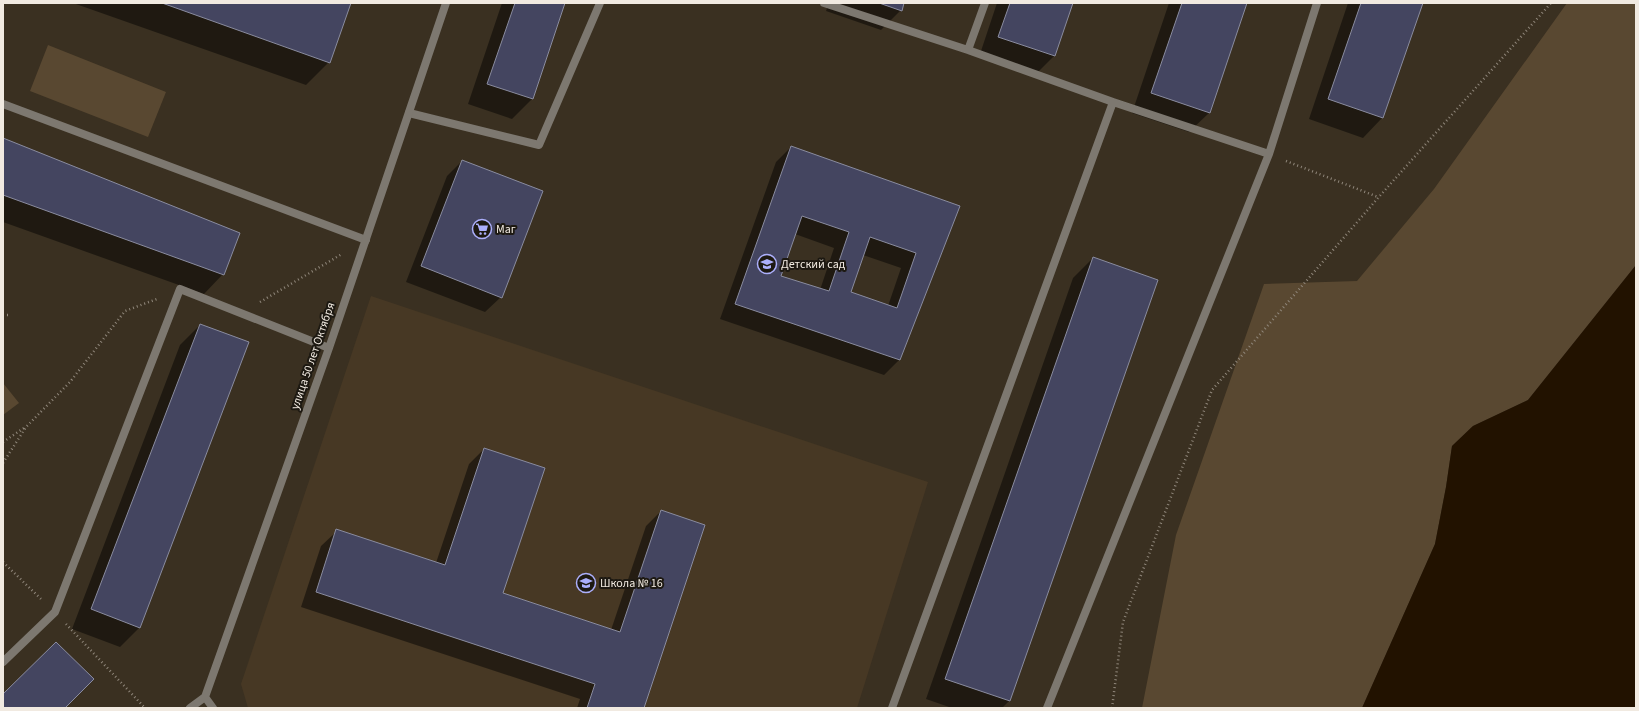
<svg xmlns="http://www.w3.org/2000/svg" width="1639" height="711" font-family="'Source Sans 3',sans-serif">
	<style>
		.built { fill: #473824 }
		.green { fill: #594831 }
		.water { fill: #221200 }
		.shadow { fill: #0007; fill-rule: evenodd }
		.building { fill: #444560; stroke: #8a8c9f; fill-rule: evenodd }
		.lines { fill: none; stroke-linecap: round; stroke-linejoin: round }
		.path { stroke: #91887c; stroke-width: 2.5; stroke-dasharray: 1 3; stroke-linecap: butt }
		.lane { stroke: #7d7870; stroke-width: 8 }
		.street { stroke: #7d7870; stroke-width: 8 }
		.labels { text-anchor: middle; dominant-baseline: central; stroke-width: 4; stroke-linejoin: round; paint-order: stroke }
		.poi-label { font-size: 12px; fill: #f1eae1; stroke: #1d1912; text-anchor: start }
		.street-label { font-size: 12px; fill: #f1eae1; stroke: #1d1912 }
	</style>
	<rect width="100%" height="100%" fill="#3a3021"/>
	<path class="built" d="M371,296l557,186 -71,226h-609l-7,-24z"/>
	<path class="green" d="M1567,3h69v262l-108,135 -55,26 -21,20 -6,41 -11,57 -73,164h-220l34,-173 88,-251 93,-3 77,-92z
		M48,45l118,47 -18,45 -118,-46z
		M3,383l16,20 -16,12z"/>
	<path class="water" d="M1636,265v443h-274l73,-164 11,-57 6,-41 21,-20 55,-26z"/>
	<path class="shadow" d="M73,3h277l-21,59 -23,23z
		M502,3h62l-32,96 -20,20 -44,-15z
		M829,3h74l-2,7 -20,20 -55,-19z
		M997,3h75l-18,53 -20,20 -55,-19z
		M1169,3h77l-37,110 -20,19 -57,-19z
		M1348,3h73l-39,115 -19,20 -54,-19z
		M3,140l220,134 -19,20 -201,-72z
		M791,147l168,60 -60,153 -15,15 -164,-56 56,-157zM795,234l39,14 -14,42 -40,-14zM863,255l38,13 -13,38 -38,-13z
		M462,161l39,136 -16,15 -79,-30 41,-106z
		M1093,258l63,22 -147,421 -7,7h-50l-26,-9 147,-421z
		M200,325l-60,302 -20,20 -48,-18 108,-284z
		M484,449l18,145 109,36 35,-104 15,-15 -18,197h-66l3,-9 -279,-92 20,-61 16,-15 99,32 33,-99z"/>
	<path class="building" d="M162,3h189l-21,60z
		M515,3h50l-32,96 -46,-15z
		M879,3h25l-2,8z
		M1010,3h63l-18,53 -57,-19z
		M1182,3h65l-37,110 -59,-20z
		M1361,3h62l-40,115 -55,-19z
		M3,138l237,95 -16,42 -221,-80z
		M791,146l169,60 -60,154 -165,-56zM802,216l47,16 -20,59 -48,-15zM870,237l46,16 -19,55 -46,-16z
		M462,160l81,31 -41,107 -81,-32z
		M1093,257l65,23 -148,421 -65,-22z
		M200,324l49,18 -109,286 -49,-19z
		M484,448l61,20 -42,125 117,39 41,-122 44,15 -61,183h-57l8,-24 -279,-92 20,-63 109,36z
		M56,642l38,37 -29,29h-62v-14z"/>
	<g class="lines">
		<path class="path" d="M1286,161l92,36
			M260,302l82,-48
			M3,315h5
			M3,442l21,-14
			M3,463l23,-36 44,-45 55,-71 32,-12
			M3,562l38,37
			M66,624l79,84
			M1112,708l11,-86 89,-232 166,-192 173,-195"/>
		<path class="lane" d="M824,3l144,47 145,52 -221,606
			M968,50l17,-47
			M1113,102l156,52
			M3,104l363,136
			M409,113l130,32 61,-142
			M1047,708l222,-554 48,-151"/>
		<path class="street" d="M3,662l52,-50 125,-323 149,59
			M205,697l8,11
			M190,708l15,-11 124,-349 117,-345"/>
	</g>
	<defs>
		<g id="supermarket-ring" transform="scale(1)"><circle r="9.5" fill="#1d1912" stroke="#acaffb" stroke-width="1.5"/><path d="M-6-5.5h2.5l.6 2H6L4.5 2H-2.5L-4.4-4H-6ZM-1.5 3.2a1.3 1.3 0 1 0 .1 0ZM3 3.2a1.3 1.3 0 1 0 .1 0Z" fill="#acaffb"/></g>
		<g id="school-ring" transform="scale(1)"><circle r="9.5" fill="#1d1912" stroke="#acaffb" stroke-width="1.5"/><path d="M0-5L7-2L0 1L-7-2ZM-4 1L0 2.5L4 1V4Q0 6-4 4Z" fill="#acaffb"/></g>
	</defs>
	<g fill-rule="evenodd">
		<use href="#supermarket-ring" x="482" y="229"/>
		<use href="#school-ring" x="767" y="264"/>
		<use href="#school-ring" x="586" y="583"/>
	</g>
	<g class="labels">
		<g class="poi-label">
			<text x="496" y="229">Маг</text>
			<text x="781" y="264">Детский сад</text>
			<text x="600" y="583">Школа № 16</text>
		</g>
		<g class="street-label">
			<text transform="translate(313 356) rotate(-71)">улица 50 лет Октября</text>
		</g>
	</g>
	<rect width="1639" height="711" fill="none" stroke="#f1eae1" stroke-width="8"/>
</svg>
